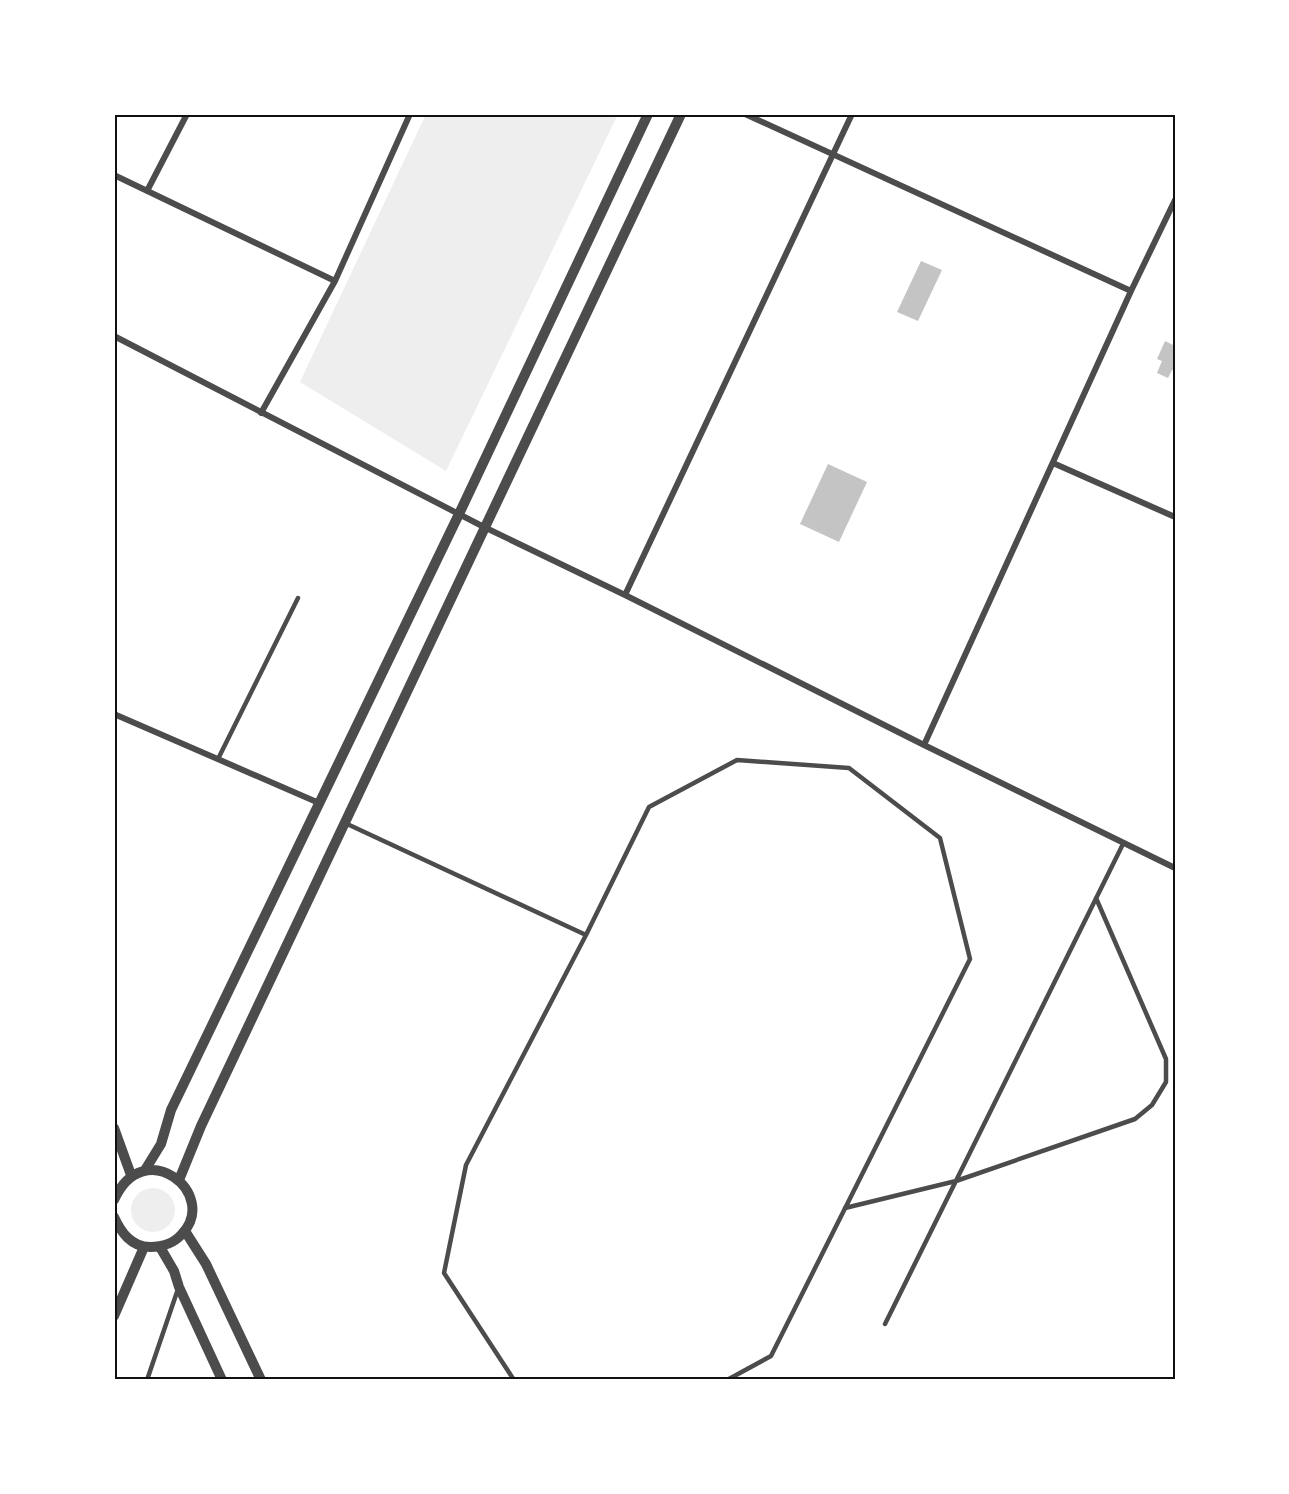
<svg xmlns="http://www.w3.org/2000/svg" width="1289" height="1494" font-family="'Fira Sans',sans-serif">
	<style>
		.green { fill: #eee }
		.building { fill: #c4c4c4 }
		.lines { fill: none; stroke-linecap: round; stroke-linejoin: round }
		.service { stroke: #4c4c4c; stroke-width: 4.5 }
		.minor { stroke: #4c4c4c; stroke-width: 6 }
		.tertiary { stroke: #4c4c4c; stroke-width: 10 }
		.neatline { fill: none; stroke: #111; stroke-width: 2 }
	</style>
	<rect width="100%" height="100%" fill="#fff"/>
	<path class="green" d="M426,114h192l-172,357 -146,-89z
		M131 1210a22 22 0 1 1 44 0a22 22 0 1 1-44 0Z"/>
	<path class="building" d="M921,261l21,9 -24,51 -21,-9z
		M1165,341l10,5v25l-3,-1 -4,8 -11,-5 5,-12 -5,-2z
		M828,464l39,18 -28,60 -39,-18z"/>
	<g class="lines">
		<path class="service" d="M218,759l80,-161
			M345,823l241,112
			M845,1208l111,-27 179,-62 17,-14 14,-23v-23l-70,-161
			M885,1324l238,-480
			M147,1380l31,-91
			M514,1380l-70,-107 22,-108 120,-230 63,-128 88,-47 112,8 91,70 30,121 -199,397 -44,24"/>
		<path class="minor" d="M745,114l386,177
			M114,175l221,106
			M147,191l40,-77
			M114,336l370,191 141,68 299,150 251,123
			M261,413l74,-132 75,-167
			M1053,463l122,54
			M625,595l227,-481
			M114,714l205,89
			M924,745l207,-454 44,-91"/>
		<path class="tertiary" d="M114,1128l17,47
			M145,1170l16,-26 10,-34 288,-596 189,-400
			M179,1180l22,-54 480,-1012
			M114,1200c30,-67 106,-6 68,34 -9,10 -19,13 -32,13 -19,0 -29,-15 -36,-30
			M185,1231l21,33 55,116
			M160,1247l14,24 5,16 43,93
			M114,1316l30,-69"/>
	</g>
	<rect width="1289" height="1494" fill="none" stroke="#ffffff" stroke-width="231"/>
	<rect x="116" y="116" width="1058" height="1262" class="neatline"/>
</svg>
